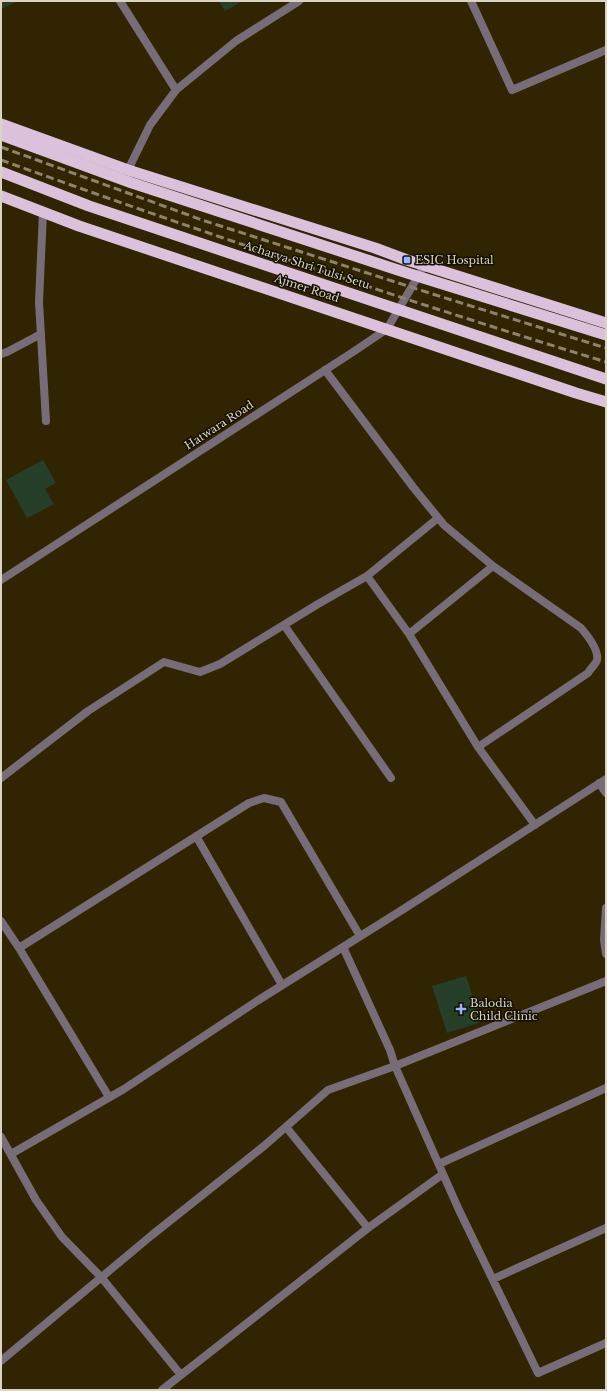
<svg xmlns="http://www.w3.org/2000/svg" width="607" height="1391" font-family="'Libre Baskerville',serif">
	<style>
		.building { fill: #253f28 }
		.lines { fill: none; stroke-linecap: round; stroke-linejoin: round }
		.service { stroke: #786c78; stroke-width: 8 }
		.minor { stroke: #786c78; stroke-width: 8 }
		.tertiary { stroke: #786c78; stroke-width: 8 }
		.trunk { stroke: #dcc1dc; stroke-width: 11 }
		.rail { stroke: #8d836a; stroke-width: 3; stroke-dasharray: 8 4; stroke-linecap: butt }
		.trunk-bridge { stroke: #dcc1dc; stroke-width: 11 }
		.poi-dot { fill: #97b6fd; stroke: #140f03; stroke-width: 1.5 }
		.labels { text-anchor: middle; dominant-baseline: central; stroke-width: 3; stroke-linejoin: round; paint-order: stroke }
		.poi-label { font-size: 11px; fill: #dcd4c2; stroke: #140f03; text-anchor: start }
		.street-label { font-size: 11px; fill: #dcd4c2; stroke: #140f03 }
	</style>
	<rect width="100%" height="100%" fill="#312403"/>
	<path class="building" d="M1,1h15v1l-15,7z
		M219,1h24l-18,10z
		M43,460l13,23 -11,6 9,15 -27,14 -21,-38z
		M466,976l15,46 -34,11 -15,-47z"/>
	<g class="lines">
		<path class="service" d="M43,212l-4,90 7,119
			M1,354l6,-2 34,-18"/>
		<path class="minor" d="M120,1l56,89
			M471,1l41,89 94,-40
			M128,170l22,-45 26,-35 60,-49 63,-40
			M325,370l88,117 31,38 49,41 88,62c6,7 18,22 16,32 -1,4 -7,9 -9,13l-110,74
			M438,518l-71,58 42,58 69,113 57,78
			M284,625l107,153
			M409,634l84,-68
			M1,778l87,-67 76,-49 36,10 20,-8 98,-60 49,-28
			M599,783l7,10
			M196,836l86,149
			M606,908l-2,32 2,14
			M1,921l18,27
			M343,947l47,103 5,16 64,144 79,163 68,-30
			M109,1097l-90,-149 230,-145 15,-5 17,4 79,134
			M1,1137l35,63 26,37 39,40 80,98
			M11,1154l113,-65 133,-88 145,-91 204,-131
			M439,1164l167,-76
			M368,1228l75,-54
			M493,1279l113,-51
			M1,1361l151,-126 112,-89 64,-56 67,-24 211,-85
			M162,1390l206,-162 -82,-101"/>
		<path class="tertiary" d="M1,580l352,-228 34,-23 37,-63"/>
		<path class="trunk" d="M1,124l127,46 247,78 32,12 199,63
			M1,196l78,30 497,167 30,9"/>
		<path class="rail" d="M1,147l204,74 237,76 164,51
			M1,160c200,72 402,140 605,202"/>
		<path class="trunk-bridge" d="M1,135l131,48 272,89 202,63
			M1,172l88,34 517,173"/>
	</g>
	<g class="poi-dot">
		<rect x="403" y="256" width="8" height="8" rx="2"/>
		<path d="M459 1003h4v4h4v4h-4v4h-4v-4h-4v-4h4z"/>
	</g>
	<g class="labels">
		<g class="poi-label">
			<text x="415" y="260">ESIC Hospital</text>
			<text x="470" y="1003">Balodia<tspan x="470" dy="13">Child Clinic</tspan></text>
		</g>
		<g class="street-label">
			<text transform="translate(307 265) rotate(18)">Acharya Shri Tulsi Setu</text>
			<text transform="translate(307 288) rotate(18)">Ajmer Road</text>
			<text transform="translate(219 425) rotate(-33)">Hatwara Road</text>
		</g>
	</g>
	<rect width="607" height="1391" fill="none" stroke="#dcd4c2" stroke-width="4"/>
</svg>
